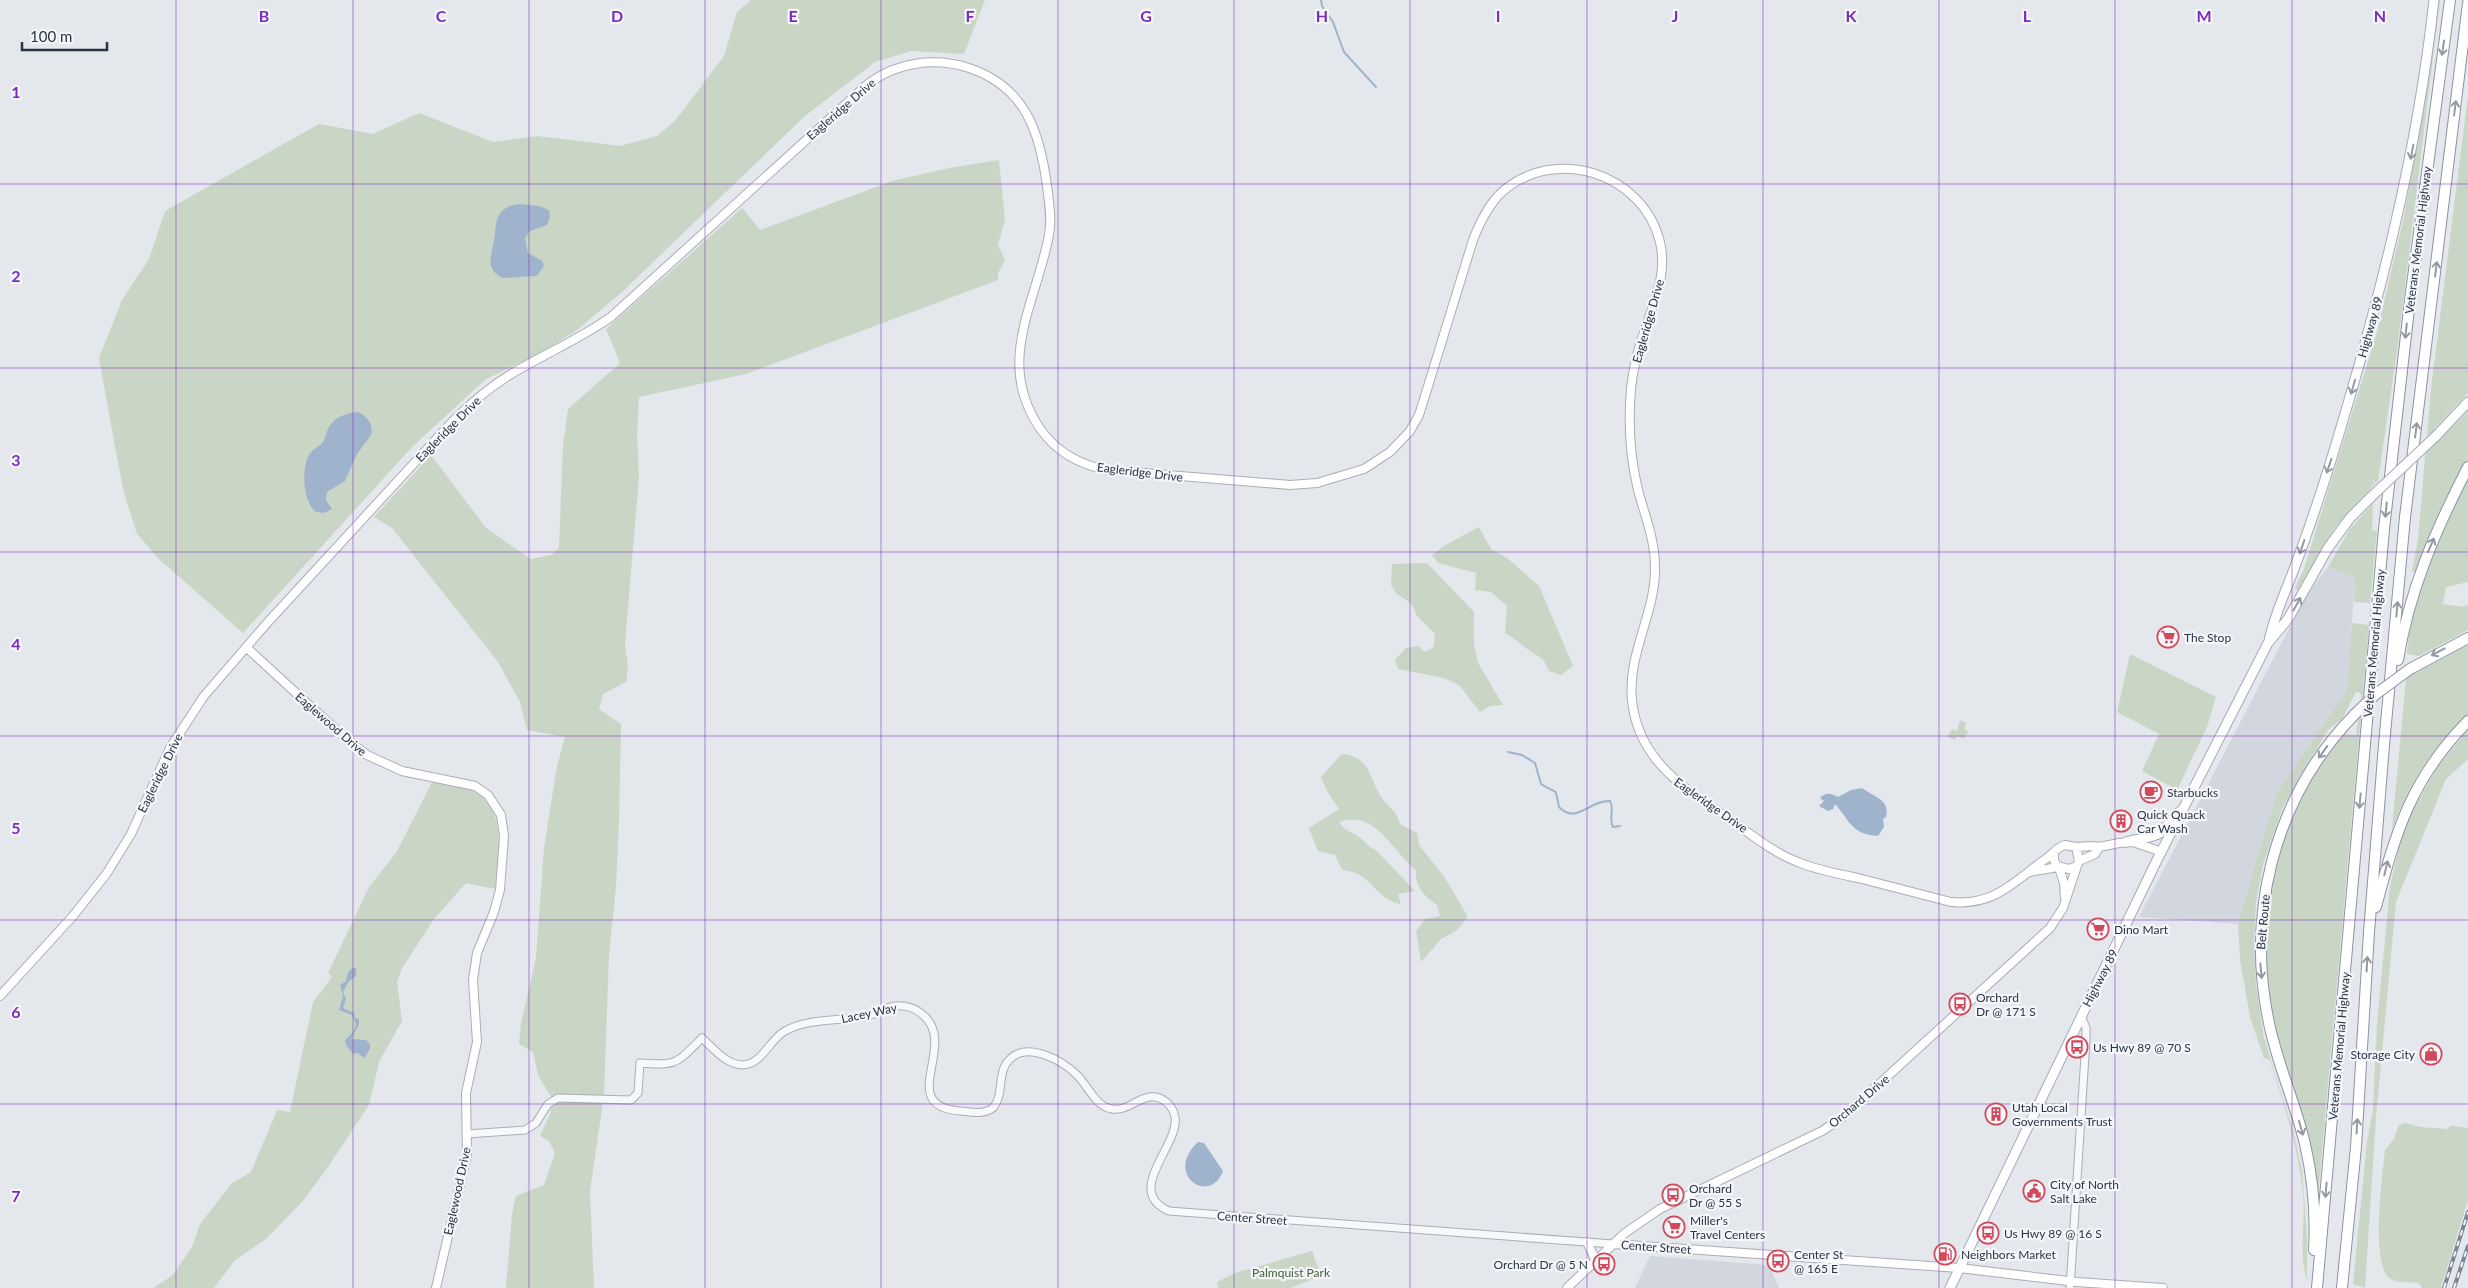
<svg xmlns="http://www.w3.org/2000/svg" width="2468" height="1288" font-family="Lato,sans-serif">
	<style>
		.built { fill: #d2d6de }
		.green { fill: #c9d6c5 }
		.water { fill: #9fb4cc }
		.lines { fill: none; stroke-linecap: round; stroke-linejoin: round }
		.stream { stroke: #9fb4cc; stroke-width: 2 }
		.tertiary-casing { stroke: #a9aeb7; stroke-width: 9 }
		.secondary-casing { stroke: #a9aeb7; stroke-width: 10 }
		.primary-casing { stroke: #a3abb8; stroke-width: 11 }
		.motorway-casing { stroke: #8b94a3; stroke-width: 12 }
		.tertiary { stroke: #f7f8fa; stroke-width: 7 }
		.secondary { stroke: #fff; stroke-width: 8 }
		.primary { stroke: #fff; stroke-width: 9 }
		.motorway { stroke: #fff; stroke-width: 10 }
		.rail-casing { stroke: #7d8696; stroke-width: 4 }
		.rail { stroke: #f4f6f9; stroke-width: 2; stroke-dasharray: 5.5; stroke-linecap: butt }
		.primary-bridge-casing { stroke: #a3abb8; stroke-width: 11; stroke-linecap: butt }
		.motorway-bridge-casing { stroke: #8b94a3; stroke-width: 12; stroke-linecap: butt }
		.primary-bridge { stroke: #fff; stroke-width: 9 }
		.motorway-bridge { stroke: #fff; stroke-width: 10 }
		.oneway { stroke: #959aa2 }
		.grid { fill: none; stroke: #7b2cbf; stroke-width: 1; stroke-opacity: 0.55 }
		.labels { text-anchor: middle; dominant-baseline: central; stroke-width: 4.5; stroke-linejoin: round; paint-order: stroke }
		.street-label { font-size: 12px; fill: #2b3445; stroke: #f4f6f9 }
		.poi-label { font-size: 12px; fill: #2b3445; stroke: #f4f6f9; text-anchor: start }
		.park-label { font-size: 12px; fill: #3f6138; stroke: #f4f6f9 }
		.grid-label { font-size: 16px; text-anchor: middle; font-weight: bold; fill: #7b2cbf; stroke: #f4f6f9; stroke-width: 4.5; stroke-linejoin: round; paint-order: stroke }
	</style>
	<rect width="100%" height="100%" fill="#e4e7ec"/>
	<path class="built" d="M2328,567l27,11 -8,112 -70,102 -38,132 -100,-7 168,-323z
		M1650,1256l119,9 10,23h-144z"/>
	<path class="green" d="M751,0h234l-21,54 -53,-3 -36,11 -70,54 -184,177 -44,37 -38,24 -53,25 -73,67 -170,187 -83,-73 -23,-26 -13,-41 -9,-46 -16,-89 23,-58 27,-41 16,-48 154,-87 54,10 46,-21 74,29 44,-6 83,10 37,-10 18,-15 49,-65 13,-44z
		M2437,0h3l-43,351 -19,130 -2,2 -7,-7 6,8 -41,45 -36,61 -3,-2 9,-19 73,-237 26,-111 25,-136z
		M2468,95v298l-34,36 2,14 32,-32v48l-53,113 -3,-1 6,-32 13,-150z
		M999,160l6,60 -7,25 7,15 -7,13v7l-252,94 -107,23 -2,38 2,42 -14,166 3,24 -2,15 -23,12 -4,15 22,15 -2,97 -3,66 -7,67 -5,141 -14,96 4,97h-88l6,-74 4,-18 28,-11 11,-32 -6,-12 -9,-5 11,-24v-15l-13,-22 -5,-23 -14,-8 2,-21 15,-65 8,-110 13,-82 8,-29 -38,-7 -7,-28 -22,-40 -106,-134 -18,-11 57,-62 55,73 45,31 20,-4 8,-7 4,-103 5,-36 52,-46 -14,-34 136,-121 18,22 132,-49 57,-13z
		M2468,477v105l-22,5 -3,17 20,3 5,-2v25l-49,26 -12,-2 4,-41 32,-85z
		M2373,503l-1,27 5,1 -7,72 -16,-1 1,-24 -27,-11 22,-38z
		M1479,527l12,22 15,8 33,29 34,80 -12,9 -12,-4 -6,-12c-14,-7 -24,-18 -38,-26l2,-27 -16,-14 -16,-2 1,-17 -38,-10 -6,-8 12,-9z
		M1427,563l47,49v32l4,19 25,42 -13,1 -10,6 -21,-27 -15,-7 -46,-9 -3,-9 11,-12 12,-2 7,6 9,-5 1,-13 -18,-18 -5,-12 -15,-10 -6,-9 1,-21z
		M2352,623l17,2 -51,571c-3,-25 -7,-50 -14,-74 -9,-33 -22,-65 -30,-98 -23,-100 2,-211 68,-290l14,1 5,-36v-5l-3,-2h-2l-14,27 -14,11 -20,33 -26,46 -19,56 -7,38 -2,37 2,45 8,53 30,96 8,36 5,66v44c-9,-27 -1,-59 -4,-87 -5,-46 -19,-89 -33,-133l-6,-2 -14,-41 -10,-58 -2,-35 39,-132 70,-102z
		M2468,645v69c-37,35 -57,67 -76,115l14,-151z
		M2130,654l86,43 -9,30 -30,63 -35,-19 17,-37 -42,-22z
		M1960,720l6,3 -2,6 4,2 -4,8 -7,-3 -2,4 -7,-3 4,-8 5,2z
		M2468,730v29l-22,20 -50,123 -20,215 -11,171 -12,-4 14,-142 6,-33 4,-85 13,-138 13,-56 6,-13 29,-51z
		M1342,754c28,3 26,21 38,41 6,11 17,15 20,29l17,9 2,12 26,33 23,39 -12,14 -15,8 -20,23 -5,-31 9,-12 15,-3 -3,-11c-12,-8 -22,-18 -21,-34 -8,-9 -17,-17 -24,-26 -15,-18 -30,-31 -53,-23 6,10 12,9 20,15 7,5 9,10 17,13l39,41 -17,3 3,11c-5,-3 -11,-4 -15,-7 -18,-13 -18,-25 -44,-28l-7,-15 -17,-4 -9,-23 30,-19 -12,-18 -6,-14z
		M432,782c11,2 23,2 34,6 44,15 32,66 29,101l-29,-6 -32,36 -33,51 -4,12 5,39 -23,41 -10,43 -41,62 -26,35 -36,37 -31,21 -21,28h-61l19,-12 20,-29 8,-23 32,-41 19,-11 26,-62 13,2 23,-110 19,-25 -4,-4 41,-86 27,-34z
		M2405,1123l16,4 26,2 4,-3 17,2v72l-27,88h-19l-3,-5c-8,-1 -19,0 -26,-3 -25,-9 -10,-107 -8,-130l9,-11 5,-14z
		M1312,1251l8,22 -3,4 -26,11h-73l-1,-6 18,-9z"/>
	<path class="water" d="M519,204l20,2 10,4 1,7 -3,8 -17,6 -5,7 3,15 14,8 2,5 -7,10 -34,2c-18,-8 -12,-22 -9,-37 3,-20 0,-33 25,-37z
		M358,412c9,4 16,12 13,23l-14,19 -12,27 -18,11 -1,8 6,9 -8,4 -8,-1c-13,-10 -15,-43 -7,-57 3,-6 10,-8 14,-13 2,-3 3,-7 4,-11 5,-13 18,-18 31,-19z
		M1862,788c12,9 28,11 24,29l-3,2 1,8 -6,9c-28,-2 -28,-16 -43,-32l-2,5 -5,2 -9,-5 5,-5 -4,-3c6,-6 11,-5 18,-1l13,-7z
		M356,968v8l-7,5 -6,11 3,7 -3,9 11,5 1,5 4,1v5l-8,15 15,1 4,4v5l-6,9 -6,-5 -5,1 -7,-9 -1,-5 9,-9 2,-7 -4,-9 -13,-5 4,-14 -3,-11 6,-4c2,-6 1,-13 10,-13z
		M1198,1142l6,1 19,28c-13,35 -60,4 -25,-29z"/>
	<g class="lines">
		<path class="stream" d="M1321,0l1,6 11,16 11,30 32,35
			M1508,752l14,3 13,8 6,21c18,12 13,0 18,23 18,18 30,-7 51,-6 5,9 -2,17 3,26l7,-1"/>
		<g class="tertiary-casing">
			<path id="tertiary" d="M467,1134l58,-4 11,-7 12,-19 10,-6 73,2 7,-7 2,-30c37,3 36,1 62,-25 11,10 23,26 40,27 20,0 27,-25 43,-34 25,-14 58,-9 85,-16 9,-2 16,-8 25,-9 10,-1 21,2 28,9 36,30 -28,91 37,96 11,1 23,4 33,-3 12,-14 3,-36 17,-49 18,-18 53,2 67,16 12,12 18,31 35,34 20,3 33,-22 53,-8 5,4 9,10 10,16 5,28 -52,74 -6,94l444,33
				M2070,1288l16,-248v-12l-5,-13"/>
		</g>
		<g class="secondary-casing">
			<path id="secondary" d="M246,647l99,91 22,17 35,16 73,15 13,9 13,20 3,21 -4,54 -6,22 -17,41 -4,27 4,62 -11,51 1,61 -31,134
				M2054,853v7l3,6 12,3 8,-3 2,-5 -3,-14
				M2079,861l16,-7 4,-7
				M2059,868l5,15 1,15
				M2029,872l29,-5
				M0,996l73,-80 34,-43 24,-39 39,-86 34,-52 64,-74 184,-200c20,-20 41,-38 66,-52 31,-18 63,-32 93,-53l258,-234c29,-21 66,-26 100,-15 57,19 71,65 78,118 2,16 5,33 2,49 -13,69 -55,128 -8,195 16,22 40,35 66,40l183,15 27,-2 47,-14 26,-17 20,-21 9,-16 6,-19 48,-156c7,-18 15,-35 29,-48 53,-47 141,-19 158,50 7,30 -4,54 -13,82 -8,21 -14,43 -16,65 -3,34 -1,68 7,101 7,26 17,50 17,77 1,46 -28,87 -23,133 6,63 57,91 104,124 20,14 40,30 62,38 19,8 40,12 60,16 31,8 62,16 93,24 45,4 63,-21 96,-44 6,-4 10,-11 18,-13l11,2 16,-1 7,1 20,-4 14,-1 29,10
				M1587,1242l9,19
				M1613,1244l346,24 118,14 86,6
				M1567,1288l58,-55 35,-24 162,-78 21,-14 207,-189 13,-20 14,-42"/>
		</g>
		<g class="primary-casing">
			<path id="primary" d="M2436,436l32,-34
				M2269,641c5,-25 16,-48 25,-72 14,-37 27,-76 39,-115 45,-149 84,-298 101,-454
				M2126,842c9,-3 27,-4 34,-9 9,-7 10,-15 22,-23
				M1950,1288l207,-428 111,-217 20,-24 40,-71 22,-30 21,-21"/>
		</g>
		<g class="motorway-casing">
			<path id="motorway" d="M2398,660c11,-69 38,-131 70,-193
				M2410,669l58,-31
				M2376,907c20,-76 35,-128 92,-186
				M2314,1250c2,-35 -1,-71 -9,-106 -9,-38 -25,-74 -34,-112 -27,-113 1,-233 84,-318
				M2317,1288l67,-759 26,-229 40,-300
				M2342,1288l14,-141 13,-215 15,-187 21,-228 63,-514"/>
		</g>
		<use href="#tertiary" class="tertiary"/>
		<use href="#secondary" class="secondary"/>
		<use href="#primary" class="primary"/>
		<use href="#motorway" class="motorway"/>
		<g class="rail-casing">
			<path id="rail" d="M2444,1288l24,-76
				M2454,1288l14,-42"/>
		</g>
		<use href="#rail" class="rail"/>
		<g class="primary-bridge-casing">
			<path id="primary-bridge" d="M2371,497l65,-61"/>
		</g>
		<g class="motorway-bridge-casing">
			<path id="motorway-bridge" d="M2355,714l21,-20 34,-25"/>
		</g>
		<use href="#primary-bridge" class="primary-bridge"/>
		<use href="#motorway-bridge" class="motorway-bridge"/>
	</g>
	<defs><path id="oneway-shaft" d="M-6 0H5M1.5-3L5.5 0L1.5 3" fill="none" stroke-width="1.6" stroke-linecap="round" stroke-linejoin="round" transform="scale(1.25)"/></defs>
	<g class="oneway">
		<use href="#oneway-shaft" transform="translate(2443 48) rotate(98)"/>
		<use href="#oneway-shaft" transform="translate(2455 108) rotate(-83)"/>
		<use href="#oneway-shaft" transform="translate(2412 152) rotate(101)"/>
		<use href="#oneway-shaft" transform="translate(2436 269) rotate(-83)"/>
		<use href="#oneway-shaft" transform="translate(2406 331) rotate(96)"/>
		<use href="#oneway-shaft" transform="translate(2353 387) rotate(106)"/>
		<use href="#oneway-shaft" transform="translate(2416 430) rotate(-83)"/>
		<use href="#oneway-shaft" transform="translate(2329 466) rotate(109)"/>
		<use href="#oneway-shaft" transform="translate(2386 510) rotate(96)"/>
		<use href="#oneway-shaft" transform="translate(2431 545) rotate(-66)"/>
		<use href="#oneway-shaft" transform="translate(2302 547) rotate(109)"/>
		<use href="#oneway-shaft" transform="translate(2297 604) rotate(-61)"/>
		<use href="#oneway-shaft" transform="translate(2397 609) rotate(-85)"/>
		<use href="#oneway-shaft" transform="translate(2438 652) rotate(152)"/>
		<use href="#oneway-shaft" transform="translate(2323 752) rotate(126)"/>
		<use href="#oneway-shaft" transform="translate(2360 801) rotate(95)"/>
		<use href="#oneway-shaft" transform="translate(2386 868) rotate(-77)"/>
		<use href="#oneway-shaft" transform="translate(2367 964) rotate(-87)"/>
		<use href="#oneway-shaft" transform="translate(2261 971) rotate(85)"/>
		<use href="#oneway-shaft" transform="translate(2357 1126) rotate(-87)"/>
		<use href="#oneway-shaft" transform="translate(2301 1128) rotate(74)"/>
		<use href="#oneway-shaft" transform="translate(2326 1190) rotate(95)"/>
	</g>
	<path class="grid" d="M176,0v1288M353,0v1288M529,0v1288M705,0v1288M881,0v1288M1058,0v1288M1234,0v1288M1410,0v1288M1587,0v1288M1763,0v1288M1939,0v1288M2115,0v1288M2292,0v1288M0,184h2468M0,368h2468M0,552h2468M0,736h2468M0,920h2468M0,1104h2468"/>
	<defs>
		<g id="supermarket-ring" transform="scale(1.125)"><circle r="9.5" fill="#f4f6f9" stroke="#d1495b" stroke-width="1.5"/><path d="M-6-5.5h2.5l.6 2H6L4.5 2H-2.5L-4.4-4H-6ZM-1.5 3.2a1.3 1.3 0 1 0 .1 0ZM3 3.2a1.3 1.3 0 1 0 .1 0Z" fill="#d1495b"/></g>
		<g id="cafe-ring" transform="scale(1.125)"><circle r="9.5" fill="#f4f6f9" stroke="#d1495b" stroke-width="1.5"/><path d="M-5.5-4.5H6V0H3Q3 3.5 0 3.5H-2.5Q-5.5 3.5-5.5 0ZM3-3.2v2h1.7v-2ZM-6 4.5H4V6H-6Z" fill="#d1495b"/></g>
		<g id="building-ring" transform="scale(1.125)"><circle r="9.5" fill="#f4f6f9" stroke="#d1495b" stroke-width="1.5"/><path d="M-4-6H4V6H1V3H-1V6H-4ZM-2.5-4.3h1.7v1.8h-1.7ZM.8-4.3h1.7v1.8H.8ZM-2.5-1h1.7V.8h-1.7ZM.8-1h1.7V.8H.8Z" fill="#d1495b"/></g>
		<g id="bus-ring" transform="scale(1.125)"><circle r="9.5" fill="#f4f6f9" stroke="#d1495b" stroke-width="1.5"/><path d="M-5-6H5V4H4V6H2V4H-2V6H-4V4H-5ZM-3.5-4V0h7V-4ZM-3.5 1.2v1.5H-2V1.2ZM2 1.2v1.5H3.5V1.2Z" fill="#d1495b"/></g>
		<g id="shop-ring" transform="scale(1.125)"><circle r="9.5" fill="#f4f6f9" stroke="#d1495b" stroke-width="1.5"/><path d="M-5-2.5h2.3a2.7 3.5 0 0 1 5.4 0H5L5.5 6h-11ZM-1.5-2.5h3a1.5 2.3 0 0 0-3 0Z" fill="#d1495b"/></g>
		<g id="civic-ring" transform="scale(1.125)"><circle r="9.5" fill="#f4f6f9" stroke="#d1495b" stroke-width="1.5"/><path d="M-.6-6.5H3V-4.5H.6V-3L4-1V1h2V6H-6V1h2V-1L-.6-3ZM-1.2 2.5V6h2.4V2.5Z" fill="#d1495b"/></g>
		<g id="fuel-ring" transform="scale(1.125)"><circle r="9.5" fill="#f4f6f9" stroke="#d1495b" stroke-width="1.5"/><path d="M-5.5-6h7V0h2V4h1.3V-2.5L3-4.5l.8-.8L6-3V5H2.5V1h-1V6h-7ZM-4.2-4.7v3.2H.2V-4.7Z" fill="#d1495b"/></g>
	</defs>
	<g fill-rule="evenodd">
		<use href="#supermarket-ring" x="2168" y="637"/>
		<use href="#cafe-ring" x="2151" y="792"/>
		<use href="#building-ring" x="2121" y="821"/>
		<use href="#supermarket-ring" x="2098" y="929"/>
		<use href="#bus-ring" x="1960" y="1004"/>
		<use href="#bus-ring" x="2077" y="1047"/>
		<use href="#shop-ring" x="2431" y="1054"/>
		<use href="#building-ring" x="1996" y="1114"/>
		<use href="#civic-ring" x="2034" y="1191"/>
		<use href="#bus-ring" x="1673" y="1195"/>
		<use href="#supermarket-ring" x="1674" y="1227"/>
		<use href="#bus-ring" x="1988" y="1233"/>
		<use href="#fuel-ring" x="1945" y="1254"/>
		<use href="#bus-ring" x="1778" y="1261"/>
		<use href="#bus-ring" x="1604" y="1264"/>
	</g>
	<g class="labels">
		<g class="street-label">
			<text transform="translate(841 109) rotate(-41)">Eagleridge Drive</text>
			<text transform="translate(2418 240) rotate(-83)">Veterans Memorial Highway</text>
			<text transform="translate(1648 321) rotate(-74)">Eagleridge Drive</text>
			<text transform="translate(2370 327) rotate(-74)">Highway 89</text>
			<text transform="translate(448 429) rotate(-45)">Eagleridge Drive</text>
			<text transform="translate(1140 472) rotate(7)">Eagleridge Drive</text>
			<text transform="translate(2374 643) rotate(-85)">Veterans Memorial Highway</text>
			<text transform="translate(331 724) rotate(41)">Eaglewood Drive</text>
			<text transform="translate(160 773) rotate(-64)">Eagleridge Drive</text>
			<text transform="translate(1711 805) rotate(35)">Eagleridge Drive</text>
			<text transform="translate(2263 922) rotate(-85)">Belt Route</text>
			<text transform="translate(2100 978) rotate(-63)">Highway 89</text>
			<text transform="translate(869 1013) rotate(-12)">Lacey Way</text>
			<text transform="translate(2339 1046) rotate(-85)">Veterans Memorial Highway</text>
			<text transform="translate(1859 1101) rotate(-40)">Orchard Drive</text>
			<text transform="translate(457 1191) rotate(-78)">Eaglewood Drive</text>
			<text transform="translate(1252 1218) rotate(4)">Center Street</text>
			<text transform="translate(1656 1247) rotate(4)">Center Street</text>
		</g>
		<g class="poi-label">
			<text x="2184" y="637">The Stop</text>
			<text x="2167" y="792">Starbucks</text>
			<text x="2137" y="814">Quick Quack<tspan x="2137" dy="14">Car Wash</tspan></text>
			<text x="2114" y="929">Dino Mart</text>
			<text x="1976" y="997">Orchard<tspan x="1976" dy="14">Dr @ 171 S</tspan></text>
			<text x="2093" y="1047">Us Hwy 89 @ 70 S</text>
			<text x="2415" y="1054" text-anchor="end">Storage City</text>
			<text x="2012" y="1107">Utah Local<tspan x="2012" dy="14">Governments Trust</tspan></text>
			<text x="2050" y="1184">City of North<tspan x="2050" dy="14">Salt Lake</tspan></text>
			<text x="1689" y="1188">Orchard<tspan x="1689" dy="14">Dr @ 55 S</tspan></text>
			<text x="1690" y="1220">Miller's<tspan x="1690" dy="14">Travel Centers</tspan></text>
			<text x="2004" y="1233">Us Hwy 89 @ 16 S</text>
			<text x="1794" y="1254">Center St<tspan x="1794" dy="14">@ 165 E</tspan></text>
			<text x="1961" y="1254">Neighbors Market</text>
			<text x="1588" y="1264" text-anchor="end">Orchard Dr @ 5 N</text>
		</g>
		<g class="park-label">
			<text x="1291" y="1272">Palmquist Park</text>
		</g>
	</g>
	<g class="grid-label">
		<text x="264" y="22">B</text>
		<text x="441" y="22">C</text>
		<text x="617" y="22">D</text>
		<text x="793" y="22">E</text>
		<text x="970" y="22">F</text>
		<text x="1146" y="22">G</text>
		<text x="1322" y="22">H</text>
		<text x="1498" y="22">I</text>
		<text x="1675" y="22">J</text>
		<text x="1851" y="22">K</text>
		<text x="2027" y="22">L</text>
		<text x="2204" y="22">M</text>
		<text x="2380" y="22">N</text>
		<text x="16" y="98">1</text>
		<text x="16" y="282">2</text>
		<text x="16" y="466">3</text>
		<text x="16" y="650">4</text>
		<text x="16" y="834">5</text>
		<text x="16" y="1018">6</text>
		<text x="16" y="1202">7</text>
	</g>
	<path d="M22 42v8h85v-8" fill="none" stroke="#2b3445" stroke-width="2.5"/>
	<text x="30" y="42" font-size="15" fill="#2b3445" stroke="#f4f6f9" stroke-width="4" paint-order="stroke">100 m</text>
</svg>
